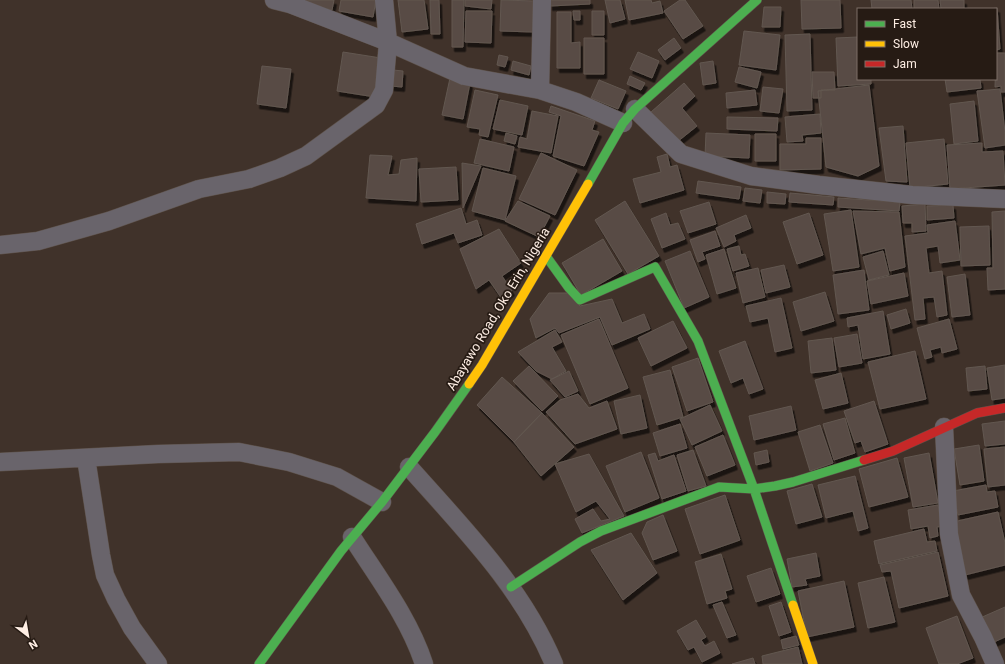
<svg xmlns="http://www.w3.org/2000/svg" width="1005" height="664" font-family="Roboto,sans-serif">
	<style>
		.building { fill: #584c45; stroke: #625750; filter: url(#shadow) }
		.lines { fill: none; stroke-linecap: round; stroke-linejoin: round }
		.street-casing { stroke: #5d5149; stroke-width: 19 }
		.fast-casing { stroke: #5d5149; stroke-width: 10 }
		.slow-casing { stroke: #5d5149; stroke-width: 10 }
		.jam-casing { stroke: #5d5149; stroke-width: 10 }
		.street { stroke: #69646b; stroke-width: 18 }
		.fast { stroke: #4caf50; stroke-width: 9 }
		.slow { stroke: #ffc107; stroke-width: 9 }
		.jam { stroke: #c62828; stroke-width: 9 }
		.labels { text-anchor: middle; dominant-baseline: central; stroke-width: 3.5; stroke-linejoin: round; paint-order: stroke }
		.street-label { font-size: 13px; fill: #feeee4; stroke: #261b14 }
	</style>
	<defs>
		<filter id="shadow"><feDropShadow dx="2.5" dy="4.5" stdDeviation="0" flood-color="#0009"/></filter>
	</defs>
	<rect width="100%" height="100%" fill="#40322a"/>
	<path class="building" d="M305,0h29l-2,10 -28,-6z
		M341,0h35l-3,17 -34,-6z
		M398,0h26l4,29 -26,3z
		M430,0h9l1,34h-9z
		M452,0h12l-1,47h-11z
		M465,0h27l-1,9 -26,-3z
		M501,0l34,1 -1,31 -34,-1z
		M550,0h40v4l-40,2z
		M605,0h15l5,19 -15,4z
		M625,0h26l1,3 8,-2 3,12 -34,7z
		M680,0h5l18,26 -20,13 -19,-28z
		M801,0h39l1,28 -39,1z
		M871,0h40l1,9h-40z
		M914,0h24l1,9h-25z
		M940,0h24v9h-23z
		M764,7h17l-1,20h-18z
		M997,8l3,41 -4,1v-41h-6z
		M466,11h26l-1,32 -26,-1z
		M573,11h7v9h-6z
		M592,11h12v24h-12z
		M557,12h14v31l9,-1v26h-23z
		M744,31l36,4 -4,35 -37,-5z
		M810,34l2,76 -25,1 -2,-76z
		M858,37v42h13v5l-33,2 -2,-48z
		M584,38h20v36h-20z
		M674,38l7,10 -16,12 -7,-10z
		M343,52l38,6 -6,39 -38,-6z
		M638,52l21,9 -7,17 -22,-9z
		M996,53h9v39h-4v-6l-6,1z
		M499,55l9,2 -3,10 -8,-2z
		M513,61l18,5 -2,9 -18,-5z
		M713,61l3,22 -13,2 -3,-22z
		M262,66l29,3 -5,39 -29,-4z
		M739,67l22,5 -4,16 -22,-6z
		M393,70l10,1 -1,16 -11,-1z
		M812,72h22l1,18h-14v8h-8z
		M630,76l15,7 -4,7 -14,-6z
		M450,78l20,5 -7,36 -21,-4z
		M945,79h35l1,9 -34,4z
		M599,80l27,11 -8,18 -27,-11z
		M684,83l11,13 -13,12 15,18 -20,16 -26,-30z
		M869,85l10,81 -21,10 -32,-9 -8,-76z
		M763,87l20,2 -4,24 -19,-2z
		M1000,89l5,43v13l-20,3 -8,-57z
		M475,90l23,5 -10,42 -9,-2 1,-6 -13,-2z
		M755,90l2,15 -30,3 -1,-15z
		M500,100l28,6 -6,29 -29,-6z
		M974,101l4,40 -24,3 -4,-40z
		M551,106l44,15 -3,9 7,2 -15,34 -31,-10 8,-40 -12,-4z
		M532,111l26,5 -7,37 -33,-6 2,-10 7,2z
		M820,114l1,19 -19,2 1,6 -16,1 -2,-25z
		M727,117l51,1 -1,13 -50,-2z
		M903,126l4,56 -21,-1 -7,-53z
		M506,133l11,3 -2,8 -11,-3z
		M706,133l44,2 -1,23 -44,-2z
		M755,134h21v27h-21z
		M806,138h15v31l-41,1v-26h26z
		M480,139l34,8 -5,24 -35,-8z
		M944,139l4,45 -38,4 -4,-45z
		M982,143v9l21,-1 2,34 -55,4 -3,-44z
		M541,153l36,17 -22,45 -36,-16z
		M667,154l3,13 7,-2 7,25 -44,13 -7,-24 28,-7 -4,-15z
		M370,155l22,1 -4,19 11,-1 2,-14 16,-2 -1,43 -50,-3z
		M462,163l19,3 -18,42z
		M456,167l2,33 -37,2 -2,-33z
		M483,168l33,8 -11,44 -33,-9z
		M698,181l43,6 -2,12 -43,-6z
		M745,188l17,2 -2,13 -17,-2z
		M767,192l19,2 -1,10 -18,-1z
		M790,193l44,4 -1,8 -44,-3z
		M838,198l62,4 -1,9 -61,-4z
		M518,201l32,15 -11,21 -34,-16z
		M625,201l34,55 -31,18 -33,-54z
		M709,202l7,22 -28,9 -8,-22z
		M925,204l1,27 -14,1v-9h-9l-1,-17z
		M953,205l1,13 -27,2v-14z
		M461,208l5,16 11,-4 5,15 -24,8 -4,-10 -32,11 -6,-20z
		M851,210l8,57 -26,4 -9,-57z
		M853,211l46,1 6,55 -15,4 -5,-23 -24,6z
		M1005,211v78l-17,1 -1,-22h6l-1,-56z
		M666,213l4,12 8,-2 7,16 -23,9 -11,-29z
		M809,213l14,42 -26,9 -14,-42z
		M746,215l5,13 -17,7 2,6 -12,6 -8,-19z
		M955,221l5,39 -20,3 -2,-17 -12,2 3,25 13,-2 5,44 -10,2 -3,-20 -11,1 2,21 -10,1 -10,-84 23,-3 -1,-8z
		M989,226l1,39 -29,1 -1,-39z
		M499,229l22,34 -19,13 10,15 -10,8 -13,-19 -13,9 -16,-40z
		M715,231l5,15 -18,6 3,7 -7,3 -8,-22z
		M603,239l19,32 -41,24 -19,-32z
		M739,246l2,9 4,-1 4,12 -16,5 -6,-22z
		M724,249l12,39 -19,6 -11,-39z
		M690,251l19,46 -25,11 -19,-47z
		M883,251l6,24 -20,5 -6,-23z
		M784,265l6,22 -24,6 -5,-23z
		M758,268l7,29 -22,6 -7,-30z
		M864,270l5,40 -31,4 -5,-39z
		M904,273l4,23 -37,8 -4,-23z
		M965,274l5,41 -18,2 -5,-40z
		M825,292l9,29 -33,10 -8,-29z
		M549,293h19l12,13 32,-7 10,24 22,-9 6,15 -38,16 -12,-28 -41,16 -4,-5 -19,10 -6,-19z
		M781,298l11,50 -17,4 -7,-34 -18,4 -4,-16z
		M906,309l4,14 -19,6 -4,-14z
		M883,311l7,43 -27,5 -5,-34 -10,2 -1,-9z
		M599,319l29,69 -38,16 -29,-69z
		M949,319l8,30 -15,4 -1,-6 -11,3 2,7 -7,2 -8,-31z
		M673,321l14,27 -36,18 -13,-28z
		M555,330l7,12 -10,5 14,24 -14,8 -16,-8 -18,-19z
		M857,334l5,29 -23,4 -5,-29z
		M832,338l4,32 -25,3 -3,-32z
		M745,341l18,48 -14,5 -6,-16 -12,5 -12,-32z
		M915,351l11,48 -46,10 -12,-47z
		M698,358l15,44 -26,9 -15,-44z
		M1005,365v33l-13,2 -5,-32z
		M529,366l29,30 -16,15 -29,-30z
		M985,366l2,23 -19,2 -2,-23z
		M670,370l13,47 -26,8 -14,-48z
		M569,371l9,20 -13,6 -15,-17z
		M841,373l7,30 -25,6 -8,-29z
		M502,377l40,36 -28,29 -37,-37z
		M578,394l11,14 18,-7 10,28 -42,15 -29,-32 14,-12z
		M640,395l7,33 -26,6 -7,-33z
		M874,401l14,43 -23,8 -4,-11 -6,2 -11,-32z
		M710,405l12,26 -30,14 -12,-26z
		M791,406l5,24 -42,10 -5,-24z
		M542,413l32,34 -33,29 -27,-34z
		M845,418l10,35 -21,7 -11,-36z
		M1005,421v23l-20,2 -3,-22z
		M680,424l7,24 -27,8 -7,-23z
		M820,425l13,38 -23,8 -12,-39z
		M723,435l12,30 -28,11 -12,-29z
		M979,445l5,36 -24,4 -6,-36z
		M1005,447v38l-17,2 -4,-38z
		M693,450l13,36 -18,5 -11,-36z
		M767,450l2,12 -13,3 -2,-12z
		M641,452l18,46 -34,14 -19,-46z
		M655,453l3,8 16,-6 12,36 -24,8 -14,-44z
		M929,453l9,50 -25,4 -9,-49z
		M589,454l35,62 -42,17 -7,-14 18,-10 8,12 9,-2 -14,-18 -20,11 -21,-48z
		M897,458l11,39 -39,10 -10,-38z
		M855,476l13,52 -10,3 -5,-20 -27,7 -8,-33z
		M812,484l10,33 -26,7 -9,-33z
		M986,485l1,7 8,-1 3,16 -40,8 -5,-24z
		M725,495l15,45 -40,14 -15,-45z
		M938,505l4,21 -5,1 1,9 -8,2 -2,-12 -17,3 -3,-19z
		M998,512l7,31v22l-40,10 -12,-53z
		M663,515l14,36 -24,9 -11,-27 5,-11z
		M924,529l3,13 8,-1 2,10 -58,13 -5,-23z
		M631,533l26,40 -34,27 -32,-50z
		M938,552l10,44 -49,12 -8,-37 -9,1 -2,-7z
		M816,553l4,23 -15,3 2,6 -15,2 -5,-28z
		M721,554l11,35 -7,2 2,7 -20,6 -12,-42z
		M771,568l9,26 -24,8 -9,-26z
		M884,577l11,45 -27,6 -10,-45z
		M844,581l10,46 -47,10 -9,-46z
		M722,602l14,33 -9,3 -14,-33z
		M781,602l10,30 -12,4 -10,-30z
		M1005,607v30l-13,6 -12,-25z
		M957,616l16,42 -16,6h-18l-13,-36z
		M696,620l10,17 -5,3 4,6 9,-5 6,12 -18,9 -8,-15 -6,3 -11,-19z
		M796,636l3,9 -16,4 -2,-9z
		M798,647l4,17h-39l-1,-8z
		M753,658l2,6h-23z"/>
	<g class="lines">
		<g class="street-casing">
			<path id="street" d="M274,0l16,4 98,38 76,34 76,14 36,12 47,21
				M540,90l2,-90
				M635,109l46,45 70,22 68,9 93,10 93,4
				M0,245l38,-4 71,-20 90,-32 50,-10 31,-11 26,-12 70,-51 8,-15 4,-48 -4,-42
				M944,427l5,107 12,61 22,42 12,27
				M86,458l15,97 4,20 11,24 16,29 26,36
				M0,462l158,-8 81,-2 50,10 48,15 45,25
				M409,467c54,61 113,120 145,197
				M352,537c26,41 57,81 72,127"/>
		</g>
		<g class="fast-casing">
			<path id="fast" d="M588,184l35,-61 12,-14 122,-109
				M546,256l23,32 11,12 75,-33 43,74 56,148 39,116
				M511,587l69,-45 21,-11 118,-44 35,2 21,-3 18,-4 71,-22
				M259,664l82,-113 41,-49 53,-70 34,-48"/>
		</g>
		<g class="slow-casing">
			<path id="slow" d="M469,384l13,-19 106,-181
				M793,605l20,59"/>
		</g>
		<g class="jam-casing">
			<path id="jam" d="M864,460l29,-9 84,-38 28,-5"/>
		</g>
		<use href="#street" class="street"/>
		<use href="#fast" class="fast"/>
		<use href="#slow" class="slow"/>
		<use href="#jam" class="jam"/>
	</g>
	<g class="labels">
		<g class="street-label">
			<text transform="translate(498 309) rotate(-59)">Abayawo Road, Oko Erin, Nigeria</text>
		</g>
	</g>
	<rect x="857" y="8" width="140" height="72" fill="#261b14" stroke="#7c6f67"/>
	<rect x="865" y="21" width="20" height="6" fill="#4caf50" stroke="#7c6f67"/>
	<text x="893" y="28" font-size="12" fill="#feeee4">Fast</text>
	<rect x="865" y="41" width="20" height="6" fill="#ffc107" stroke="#7c6f67"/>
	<text x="893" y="48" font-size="12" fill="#feeee4">Slow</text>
	<rect x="865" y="61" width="20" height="6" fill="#c62828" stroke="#7c6f67"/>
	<text x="893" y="68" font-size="12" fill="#feeee4">Jam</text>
	<g transform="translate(28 636) rotate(149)" stroke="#261b14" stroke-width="3" paint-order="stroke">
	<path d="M0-3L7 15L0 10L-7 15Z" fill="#feeee4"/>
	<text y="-6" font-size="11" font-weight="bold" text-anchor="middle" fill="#feeee4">N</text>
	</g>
</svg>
